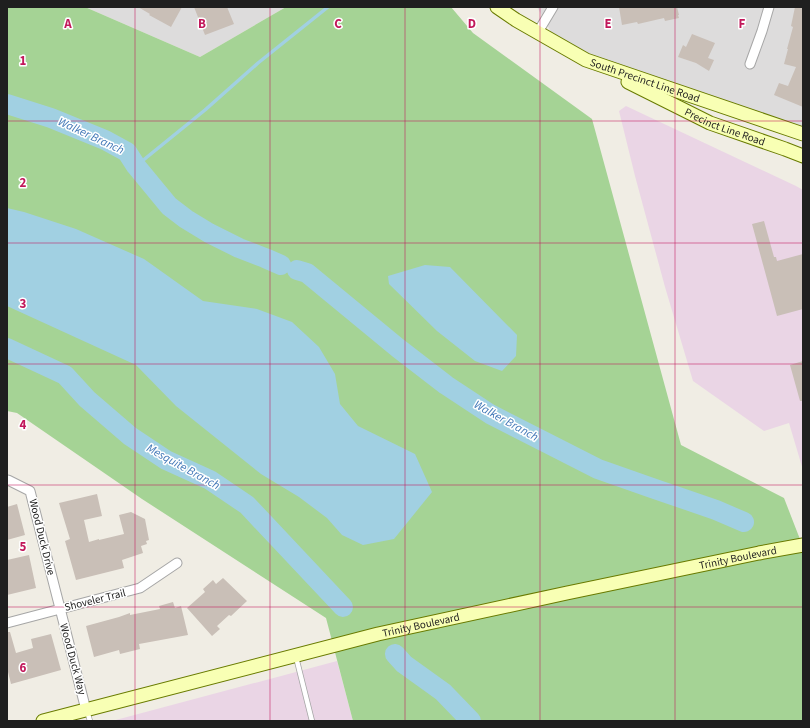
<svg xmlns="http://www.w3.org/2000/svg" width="810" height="728" font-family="'Source Sans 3',sans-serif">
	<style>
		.residential { fill: #dddcdc }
		.industrial { fill: #ead5e5 }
		.forest { fill: #a5d395 }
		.water { fill: #a1d0e2 }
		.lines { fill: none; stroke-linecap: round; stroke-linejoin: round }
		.stream { stroke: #a1d0e2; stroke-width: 3.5 }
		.river { stroke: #a1d0e2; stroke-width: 20 }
		.building { fill: #c9bfb7 }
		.lane-casing { stroke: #a6a6a6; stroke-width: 6 }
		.street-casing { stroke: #a6a6a6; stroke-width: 11 }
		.secondary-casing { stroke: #697b00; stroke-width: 15 }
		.lane { stroke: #fff; stroke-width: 4.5 }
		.street { stroke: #fff; stroke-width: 9 }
		.secondary { stroke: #f8ffb4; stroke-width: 13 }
		.grid { fill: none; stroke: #c2185b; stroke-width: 1; stroke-opacity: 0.55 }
		.labels { text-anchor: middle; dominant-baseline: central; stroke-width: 3; stroke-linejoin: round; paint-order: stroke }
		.street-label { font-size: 11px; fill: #1f1f1f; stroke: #fff }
		.water-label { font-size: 12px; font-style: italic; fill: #4278b7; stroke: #fff }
		.grid-label { font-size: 13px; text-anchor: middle; font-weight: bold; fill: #c2185b; stroke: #fff; stroke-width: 3; stroke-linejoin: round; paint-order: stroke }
	</style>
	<rect width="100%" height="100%" fill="#f0ede4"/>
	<path class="residential" d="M85,7h201l-86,50z
		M537,7h266v122l-18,-8 -115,-35 -89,-35 -26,-12z"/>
	<path class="industrial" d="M626,106l170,80 7,4v280l-14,-47 -25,8 -71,-50 -28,-94 -30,-111 -16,-65z
		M337,661l16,60h-241z"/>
	<path class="forest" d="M7,7h78l115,50 86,-50h165l22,26 119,86 89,326 103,53 19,49v174h-450l-27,-103 -184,-119 -125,-86 -10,-2z"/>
	<path class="water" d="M7,208l17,4 52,17 68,30 59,42 54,8 35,13 27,25 16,27 5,30 18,22 57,28 17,38 -38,47 -31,6 -21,-10 -15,-17 -28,-21 -38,-23 -85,-68 -40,-41 -129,-59z
		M425,265l25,2 67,68 -1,21 -14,15 -27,-10 -38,-30 -48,-47 -1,-8z"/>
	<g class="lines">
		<path class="stream" d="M136,166l69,-56 53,-47 70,-56"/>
		<path class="river" d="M7,104l44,14 54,22 22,12 9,14 33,40 17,13 23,14 30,15 26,10 16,7
			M297,270l10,3 91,75 48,37 44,29 108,55 54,19 64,22 28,12
			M7,348l58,27 22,24 43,37 36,24 44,20 37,25 96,102
			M395,654l9,10 39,28 28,29"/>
	</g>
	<path class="building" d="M138,7h44l-11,20 -22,-12 1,-1z
		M194,7h33l7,17 -29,11z
		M619,7h58l2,8h-1l1,3 -14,3 -1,-3 -26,6 -1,-2 -15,3z
		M795,7h8v100l-29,-12 5,-12 9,3 8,-19 -12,-3 4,-15h-1l6,-22 -2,-1z
		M692,34l23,9 -7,15 6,2 -5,11 -13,-8 -18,-6 5,-12 3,2z
		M764,221l10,36h2l1,4 26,-7v55l-26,7 -25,-92z
		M803,361v40h-3l-10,-36z
		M97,494l5,22 -18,4 5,22 10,-3v1l25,-6 -5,-19 12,-3 14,7 4,21 -3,1 1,3 -6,2 2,7 -21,7 2,8 -48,12 -11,-39 5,-2 -11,-36z
		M17,504l8,31 -18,5v-33z
		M29,555l7,33 -29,7v-35z
		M223,578l24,23 -16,15 -2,-1 -12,11 3,3 -8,7 -25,-28 18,-16 -2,-3 10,-9 3,4z
		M173,602l2,6 6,-2 7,29 -49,9 1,5 -20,5 -1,-4 -25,7 -8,-31 33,-9 11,-4v2l30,-6 -1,-3z
		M7,632h3l6,21 17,-5 -2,-9 20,-5 10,36 -50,14 -4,-16z"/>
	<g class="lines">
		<g class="lane-casing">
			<path id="lane" d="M296,657l16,64
				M87,711l3,10"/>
		</g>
		<g class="street-casing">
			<path id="street" d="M538,32l15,-25
				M750,64l12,-33 7,-24
				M7,480h1l22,11 56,219
				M7,623l133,-35 37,-25"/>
		</g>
		<g class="secondary-casing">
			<g id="secondary">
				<path id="s1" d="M497,7l19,13 70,40 217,74"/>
				<path id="s2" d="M628,82l82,41 75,26 18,7"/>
				<path id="s3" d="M43,721l335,-87 189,-41 192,-40 44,-8"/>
			</g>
		</g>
		<use href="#lane" class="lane"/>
		<use href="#street" class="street"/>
		<use href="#secondary" class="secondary"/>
	</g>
	<path class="grid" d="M135,7v714M270,7v714M405,7v714M540,7v714M675,7v714M7,121h796M7,243h796M7,364h796M7,485h796M7,607h796"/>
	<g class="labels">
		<g class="street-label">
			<text stroke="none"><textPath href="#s1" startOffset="166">South Precinct Line Road</textPath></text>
			<text stroke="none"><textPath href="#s2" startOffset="107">Precinct Line Road</textPath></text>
			<text transform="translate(42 537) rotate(76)">Wood Duck Drive</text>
			<text stroke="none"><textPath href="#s3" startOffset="714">Trinity Boulevard</textPath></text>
			<text transform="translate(95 600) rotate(-14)">Shoveler Trail</text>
			<text stroke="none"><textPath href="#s3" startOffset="390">Trinity Boulevard</textPath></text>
			<text transform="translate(73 659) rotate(75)">Wood Duck Way</text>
		</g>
		<g class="water-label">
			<text transform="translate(91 136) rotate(25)">Walker Branch</text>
			<text transform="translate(506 421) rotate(29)">Walker Branch</text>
			<text transform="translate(183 467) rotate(29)">Mesquite Branch</text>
		</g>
	</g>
	<g class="grid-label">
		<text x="68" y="28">A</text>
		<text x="202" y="28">B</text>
		<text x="338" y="28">C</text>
		<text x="472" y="28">D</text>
		<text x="608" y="28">E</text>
		<text x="742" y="28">F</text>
		<text x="23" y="65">1</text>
		<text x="23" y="187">2</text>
		<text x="23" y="308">3</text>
		<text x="23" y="429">4</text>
		<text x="23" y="551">5</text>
		<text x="23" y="672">6</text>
	</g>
	<rect width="810" height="728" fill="none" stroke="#1f1f1f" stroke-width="16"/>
</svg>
